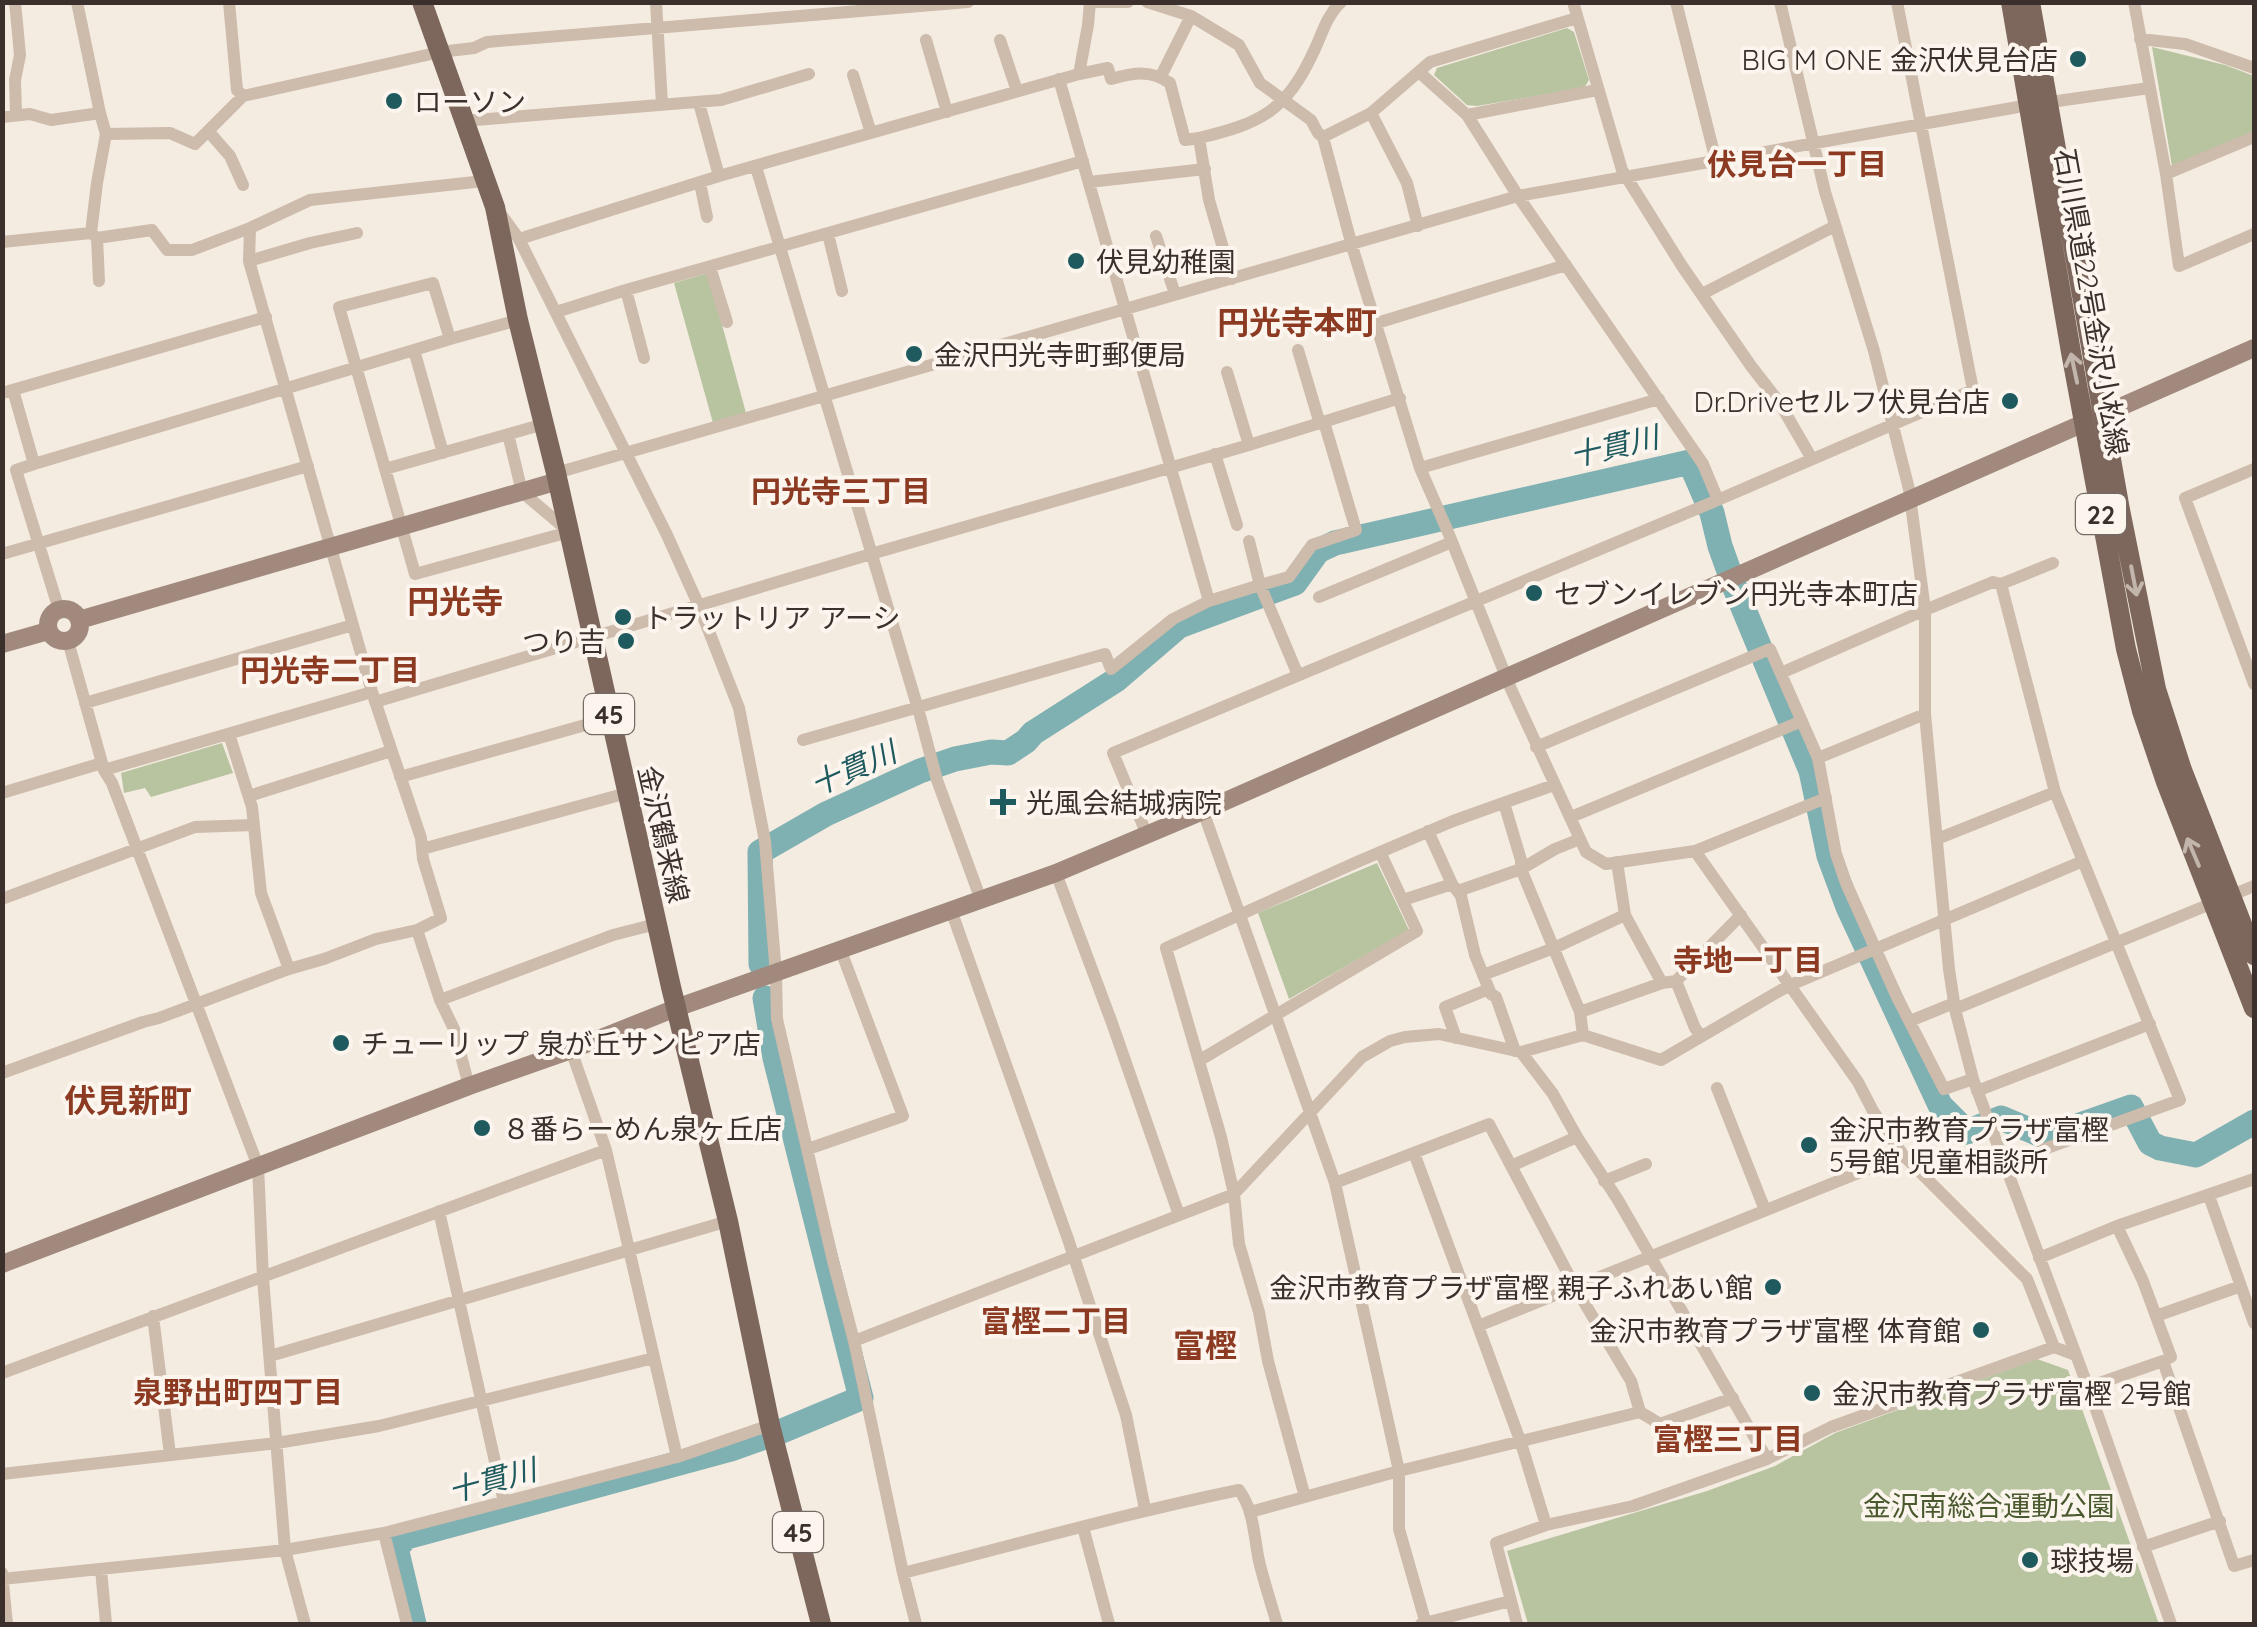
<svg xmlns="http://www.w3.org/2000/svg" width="2257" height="1627" font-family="Quicksand,'Noto Sans JP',sans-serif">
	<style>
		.green { fill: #b8c4a0 }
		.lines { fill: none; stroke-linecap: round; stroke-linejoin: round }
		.river { stroke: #7fb0b2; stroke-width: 25 }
		.street { stroke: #cdbbac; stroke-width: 12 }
		.secondary { stroke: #a18a7d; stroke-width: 18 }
		.primary { stroke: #7d675c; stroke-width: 20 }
		.oneway { stroke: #c2b5ac }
		.poi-dot { fill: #1f5a5e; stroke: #fbf5ee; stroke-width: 4 }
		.labels { text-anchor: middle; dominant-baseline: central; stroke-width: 8; stroke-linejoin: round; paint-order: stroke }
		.shield { fill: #fbf5ee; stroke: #756b66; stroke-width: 2.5 }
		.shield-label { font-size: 25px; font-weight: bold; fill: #3b302b }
		.poi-label { font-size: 28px; fill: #3b302b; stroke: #fbf5ee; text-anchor: start }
		.street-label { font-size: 28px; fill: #3b302b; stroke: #fbf5ee }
		.park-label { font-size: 28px; fill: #4a5a2e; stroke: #fbf5ee }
		.neighbourhood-label { font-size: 30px; font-weight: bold; fill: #8c3b22; stroke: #fbf5ee }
		.water-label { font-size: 30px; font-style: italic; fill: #1f5a5e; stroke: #fbf5ee }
		.quarter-label { font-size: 32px; font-weight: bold; fill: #8c3b22; stroke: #fbf5ee }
	</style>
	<rect width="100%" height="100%" fill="#f4ebe1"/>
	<path class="green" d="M1567,28l7,4 15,48 -5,8 -107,18 -10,-1 -33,-30 3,-7z
		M2152,47l73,18 29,11v56l-82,34z
		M708,273l38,140 -33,10 -39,-140z
		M222,743l11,30 -82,24 -6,-9 -21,5 -3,-20z
		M1377,863l32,67 -120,69 -31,-86z
		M2037,1359l31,11 91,254h-631l-21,-73 200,-60 68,-25 60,-33z"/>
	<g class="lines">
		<path class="river" d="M761,964l-1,-112 66,-38 94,-43 35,-12 36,-7 17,1 18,-12 7,-8 83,-53 63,-54 116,-43 23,-32 17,-8 355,-81 22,51 8,33 15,42 76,183 18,85 19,51 92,198 27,27 34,-14 45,19 85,-30 19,36 10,5 36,7 58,-33
			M414,1624l-18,-76 11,-11 324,-88 51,-18 79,-33 -86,-340 -10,-60"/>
		<path class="street" d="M15,2l5,53 -5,25 1,35
			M77,2l23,111 6,21 64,-1 25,11 48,-48 197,-44 34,-4 13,-6 481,-40
			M229,2l8,88 6,6
			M656,2l6,102
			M1095,2h33
			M1147,2l44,14 48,29 21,38 51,37 7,13 5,4 29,109 68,222 28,64 63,157 75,163 20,12 89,-13 131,-53
			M1573,2l49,168 60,96 69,100 28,36 33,57
			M1676,2l40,159
			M1780,2l45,190 49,159 35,138 16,121 -144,63
			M2134,2l32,172 13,92 75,-32
			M2140,39l45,5 69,24
			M926,40l21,72
			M1000,40l17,51
			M1419,72l48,43 51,81 185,268 15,36
			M1079,74l29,-6 3,11c21,-6 39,-10 59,4l15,57 14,-2 10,62 23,79
			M853,75l18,58
			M1161,76l30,-60
			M1059,79l150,522 51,-16 38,90
			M699,103l20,73
			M1371,113l36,70 11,43
			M1467,115l130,-25
			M2,117l28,-3 21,6 49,-7
			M463,121l258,-21 88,-26
			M209,132l21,24 13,29
			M1323,137l48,-24 59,-51 147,-44
			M1199,138c63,-15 87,-27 115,-87 8,-17 13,-36 27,-49
			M756,167l163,545 18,68 44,120
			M2166,174l88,-37
			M1089,182l116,-13
			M700,183l7,34
			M500,213l19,26 148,296 32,71 40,102 26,133 11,133 1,45 56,242 21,80 49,232 13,51
			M91,233l6,-50 9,-49
			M828,234l14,57
			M1156,236l19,58
			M97,238l2,43
			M519,239l200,-63 360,-102 9,-49 2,-23
			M2,242l89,-9 6,5 55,-8 15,20h25l58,-22 60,-28 174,-19
			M249,261l61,-18 47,-10
			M710,267l17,55
			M626,290l18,68
			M1702,294l133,-68
			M556,312l70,-22 457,-129
			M518,320l-68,19 -17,-56 -94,24 76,267 154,-42
			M1377,323l189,-58
			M1298,350l22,74
			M1227,372l22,73
			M13,390l21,74 -18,6 43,140
			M2,393l264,-76
			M508,434l14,58 45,38
			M443,453l-29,-103 36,-11
			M1215,454l22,71
			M34,464l380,-114
			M1420,468l239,-69
			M385,469l159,-45
			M2254,469l-69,29 69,186
			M556,473l962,-277 511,-91 120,-17
			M1249,541l11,44 29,-8 23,-32 44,-15 -32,-108
			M2,554l306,-88
			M2053,563l-52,21 -8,-2 -68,28v104l24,255 6,40 18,70 115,308 83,237
			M2001,584l54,208
			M1319,597l133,-55
			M68,641l36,129 8,13 146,383 5,112 22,272 20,74
			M375,702l496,-148 378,-109 151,-47
			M85,703l268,-78
			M229,734l23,73 9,86 28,76
			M803,740l302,-86 6,15 62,-50 36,-18
			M1536,747l234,-98 48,109 18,96 10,29 51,114 47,92 29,-10
			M1818,758l107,-44
			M104,770l268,-78
			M400,777l210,-59
			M2,793l100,-30
			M249,796l142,-45
			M1504,803l17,57v9l59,143
			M1203,811l132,372 64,288v58l27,95
			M1571,817l231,-96
			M1428,831l24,53 9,12 14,59 16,39 5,3 19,54
			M1147,835l-34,-82 600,-251 260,-112 -76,-388
			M1937,839l118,-47 125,308 -175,63
			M422,849l205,-56
			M1695,851l163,231 15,29 30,44 124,124 27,68
			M1056,873l56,150 67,192
			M1458,891l63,-22 34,-20 25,-10
			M2,899l193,-72 59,-2
			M1403,900l49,-16
			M951,910l117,329 58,176 19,94
			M1625,915l37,68
			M417,930l23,70 173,-65 43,-11
			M1483,975l71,-27 71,-33 -8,-53
			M1676,981l19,47 6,8
			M440,1000l14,29 15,57
			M1955,1009l299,-123
			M1910,1021l44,-18
			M1583,1035l-3,-23 82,-29 14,-2 65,-66
			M1456,1038l-11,-31 44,-18
			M571,1050l35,100 71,307
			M1521,1052l32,42 24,43 41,63 149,259
			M1200,1060l217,-129 -37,-79
			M2,1073l141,-51 16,-4 130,-49 35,-10 52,-20 41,-9 24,-12 -18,-59 -2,-21 -49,-146 -123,-431 1,-33
			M1717,1088l48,122
			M1977,1091l173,-67
			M808,1149l95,-33 -62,-165
			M1414,1153l64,173
			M1511,1166l66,-29
			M1604,1181l42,-17
			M1335,1183l154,-59 86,163 56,94 9,31
			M2209,1196l45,127
			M439,1211l65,291
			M2117,1226l26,55 28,76 -8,4 71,205 20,-6
			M2039,1258l78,-32 137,-47
			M153,1316l17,139
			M2156,1316l85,-30
			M854,1341l380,-147 128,-137 28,-16 15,-4 34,-3 82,18 62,-17 78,25 127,-74 295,-125
			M270,1356l458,-135
			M2,1373l604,-223
			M2088,1387l75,-26
			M2,1474l275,-31 102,-17 275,-68
			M1305,1497l-37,-136 -9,-49 -20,-68 -5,-50 -13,-57 -55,-189 191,-86 96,-41 101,-36
			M1250,1512l149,-41 241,-59 20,12 73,-26
			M1546,1525l-25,-82 -43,-117 425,-171
			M1083,1527l26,97
			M384,1533l23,91
			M2143,1547l77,-26
			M101,1569l5,55
			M2,1573l5,51
			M903,1573c112,-28 223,-60 336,-83 15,20 15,47 20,71 5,21 12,42 18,63
			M2,1579l283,-29 99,-17 293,-76 93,-32
			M1421,1624l89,-23
			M1517,1624l-21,-81 50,-18 87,-19 134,-47 64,-32 223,-80 21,8"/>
		<path class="secondary" d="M48 625a16 16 0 1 1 32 0a16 16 0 1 1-32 0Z
			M79,620l479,-139
			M2,644l46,-13
			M2,1264l467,-178 102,-36 105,-42 380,-135 147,-62 1051,-463"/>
		<path class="primary" d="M422,2l73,205 23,113 38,153 115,514 57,234 42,204 51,199
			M2011,2l60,350 55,297 16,62 24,71 88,226
			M2030,2l90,508 36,179 26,81 72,185"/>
	</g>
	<defs><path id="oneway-shaft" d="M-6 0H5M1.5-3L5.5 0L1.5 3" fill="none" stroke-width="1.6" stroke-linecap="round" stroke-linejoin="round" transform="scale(2.5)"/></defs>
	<g class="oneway">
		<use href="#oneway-shaft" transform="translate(2074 368) rotate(-102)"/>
		<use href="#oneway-shaft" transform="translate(2134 581) rotate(79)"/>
		<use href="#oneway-shaft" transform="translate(2193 852) rotate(-113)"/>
	</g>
	<g class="poi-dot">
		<circle cx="2078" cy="59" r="10"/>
		<circle cx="394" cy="101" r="10"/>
		<circle cx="1076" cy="261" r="10"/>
		<circle cx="914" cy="354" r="10"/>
		<circle cx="2010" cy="401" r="10"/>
		<circle cx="1534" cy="593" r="10"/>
		<circle cx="623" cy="617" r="10"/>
		<circle cx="626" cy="641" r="10"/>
		<path d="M998 787h10v10h10v10h-10v10h-10v-10h-10v-10h10z"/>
		<circle cx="341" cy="1043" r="10"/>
		<circle cx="482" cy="1128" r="10"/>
		<circle cx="1809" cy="1145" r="10"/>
		<circle cx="1773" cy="1287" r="10"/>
		<circle cx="1981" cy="1330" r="10"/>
		<circle cx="1812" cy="1393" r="10"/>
		<circle cx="2030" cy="1560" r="10"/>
	</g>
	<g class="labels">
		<g class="shield">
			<rect x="2076" y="494" width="50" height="40" rx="8"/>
			<rect x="584" y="694" width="50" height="40" rx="8"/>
			<rect x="773" y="1512" width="50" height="40" rx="8"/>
		</g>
		<g class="shield-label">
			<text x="2101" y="514">22</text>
			<text x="609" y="714">45</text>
			<text x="798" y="1532">45</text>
		</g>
		<g class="poi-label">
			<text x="2058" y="59" text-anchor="end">BIG M ONE 金沢伏見台店</text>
			<text x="414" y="101">ローソン</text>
			<text x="1096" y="261">伏見幼稚園</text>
			<text x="934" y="354">金沢円光寺町郵便局</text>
			<text x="1990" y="401" text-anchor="end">Dr.Driveセルフ伏見台店</text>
			<text x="1554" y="593">セブンイレブン円光寺本町店</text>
			<text x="643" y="617">トラットリア アーシ</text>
			<text x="606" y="641" text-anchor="end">つり吉</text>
			<text x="1026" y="802">光風会結城病院</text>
			<text x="361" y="1043">チューリップ 泉が丘サンピア店</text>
			<text x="502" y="1128">８番らーめん泉ヶ丘店</text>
			<text x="1829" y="1129">金沢市教育プラザ富樫<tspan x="1829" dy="32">5号館 児童相談所</tspan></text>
			<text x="1753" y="1287" text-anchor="end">金沢市教育プラザ富樫 親子ふれあい館</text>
			<text x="1961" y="1330" text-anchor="end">金沢市教育プラザ富樫 体育館</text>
			<text x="1832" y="1393">金沢市教育プラザ富樫 2号館</text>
			<text x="2050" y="1560">球技場</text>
		</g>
		<g class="street-label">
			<text transform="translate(2092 302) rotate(80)">石川県道22号金沢小松線</text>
			<text transform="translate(664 834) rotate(77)">金沢鶴来線</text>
		</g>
		<g class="park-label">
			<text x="1989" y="1505">金沢南総合運動公園</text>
		</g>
		<g class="neighbourhood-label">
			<text x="1797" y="164">伏見台一丁目</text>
			<text x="841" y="491">円光寺三丁目</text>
			<text x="330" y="670">円光寺二丁目</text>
			<text x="1748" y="960">寺地一丁目</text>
			<text x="1056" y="1321">富樫二丁目</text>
			<text x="238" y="1392">泉野出町四丁目</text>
			<text x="1728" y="1439">富樫三丁目</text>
		</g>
		<g class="water-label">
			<text transform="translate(1614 446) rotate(-13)">十貫川</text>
			<text transform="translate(853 768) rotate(-24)">十貫川</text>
			<text transform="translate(492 1480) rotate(-15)">十貫川</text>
		</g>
		<g class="quarter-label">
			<text x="1297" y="322">円光寺本町</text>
			<text x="455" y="601">円光寺</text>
			<text x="128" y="1100">伏見新町</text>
			<text x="1205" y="1345">富樫</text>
		</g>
	</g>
	<rect width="2257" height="1627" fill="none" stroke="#3b302b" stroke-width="10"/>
</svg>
